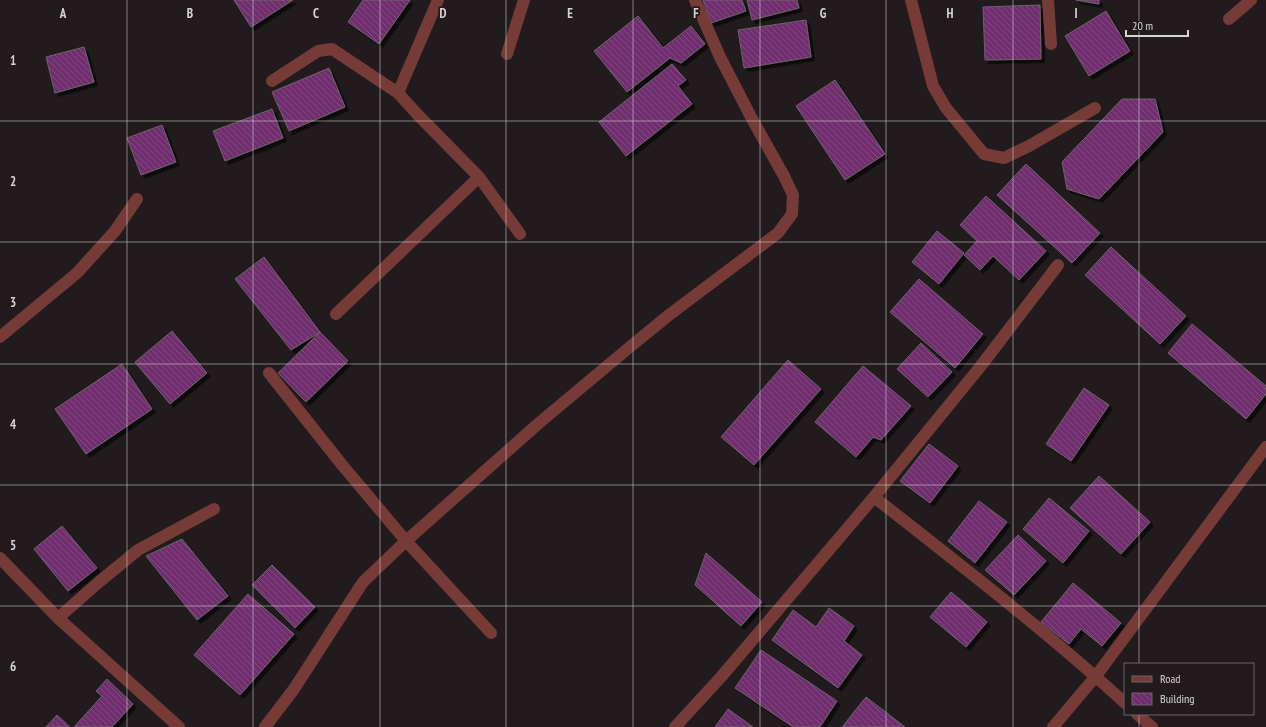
<svg xmlns="http://www.w3.org/2000/svg" width="1266" height="727" font-family="'PT Sans Narrow',sans-serif">
	<style>
		.building { fill: url(#building-back-hatch); stroke: #6a6469; filter: url(#shadow) }
		.lines { fill: none; stroke-linecap: round; stroke-linejoin: round }
		.street { stroke: #763a37; stroke-width: 12 }
		.grid { fill: none; stroke: #d7d3d4; stroke-width: 1; stroke-opacity: 0.55 }
		.grid-label { font-size: 13px; text-anchor: middle; font-weight: bold; fill: #d7d3d4; stroke: #211b1d; stroke-width: 3.5; stroke-linejoin: round; paint-order: stroke }
	</style>
	<defs>
		<pattern id="building-back-hatch" width="6" height="6" patternUnits="userSpaceOnUse"><rect width="6" height="6" fill="#702d6e"/><path d="M-1 5l2 2M0 0l6 6M5-1l2 2" fill="none" stroke="#844b82"/></pattern>
		<filter id="shadow"><feDropShadow dx="3.5" dy="3.5" stdDeviation="0" flood-color="#0009"/></filter>
	</defs>
	<rect width="100%" height="100%" fill="#211b1d"/>
	<path class="building" d="M234,0h59l-42,27z
		M363,0h47l-31,44 -31,-22z
		M703,0h39l4,11 -35,12z
		M747,0h50l2,8 -47,12z
		M1076,0h23v4z
		M1040,5l1,54 -56,1 -2,-53z
		M1106,11l24,40 -41,25 -24,-40z
		M638,16l25,32 28,-22 14,18 -24,19 -11,-5 -43,34 -33,-41z
		M806,20l5,37 -67,11 -6,-38z
		M84,47l10,35 -39,11 -9,-36z
		M672,64l14,16 -8,6 14,18 -66,52 -27,-34z
		M329,68l16,39 -56,24 -17,-39z
		M835,80l50,74 -40,26 -49,-74z
		M1122,99h33l8,33 -64,67 -32,-10 -5,-27z
		M272,109l11,29 -58,23 -12,-30z
		M162,125l14,37 -35,13 -14,-37z
		M1026,164l74,69 -28,30 -75,-68z
		M986,196l60,55 -27,29 -26,-24 -13,14 -16,-15 13,-14 -17,-16z
		M937,231l27,22 -25,31 -27,-22z
		M1111,247l75,69 -26,28 -75,-69z
		M264,257l56,75 -29,18 -56,-71z
		M919,279l64,55 -28,34 -65,-56z
		M1192,324l74,62v8l-20,25 -78,-66z
		M172,331l35,42 -37,31 -35,-42z
		M320,332l28,29 -42,41 -28,-29z
		M921,343l31,29 -24,25 -31,-28z
		M788,360l33,29 -67,76 -33,-28z
		M122,364l30,45 -66,45 -31,-45z
		M863,366l48,40 -30,34 -8,-3 -17,20 -41,-35z
		M1084,388l25,17 -38,56 -25,-17z
		M929,444l29,22 -28,37 -30,-22z
		M1099,476l51,46 -29,32 -51,-46z
		M1049,498l40,33 -26,32 -40,-34z
		M979,501l28,21 -32,41 -27,-22z
		M62,526l35,42 -29,23 -34,-42z
		M1018,535l28,26 -32,34 -29,-25z
		M182,539l46,57 -31,24 -51,-64z
		M706,553l56,49 -21,24 -46,-41z
		M272,565l43,42 -20,21 -43,-43z
		M1073,583l48,40 -19,23 -21,-17 -12,15 -28,-22z
		M951,592l36,30 -21,25 -36,-30z
		M248,594l46,40 -54,61 -46,-40z
		M829,608l25,18 -10,15 18,14 -24,33 -66,-48 21,-30 23,17z
		M761,650l76,51 -17,26h-27l-58,-39z
		M107,679l26,25 -21,23h-38l28,-31 -6,-5z
		M866,697l39,30h-63z
		M728,709l25,18h-38z
		M57,715l13,12h-24z"/>
	<g class="lines">
		<path class="street" d="M438,0l-40,93 20,22 61,62 41,57
			M911,0l22,86 13,22 38,46 20,4 25,-12 66,-38
			M1048,0l3,44
			M1229,19l22,-19
			M507,54l17,-54
			M272,81l46,-30 14,-2 66,44
			M336,314l143,-137
			M0,337l77,-64 38,-42 22,-32
			M269,373l74,93 63,75 85,92
			M874,497c85,67 171,133 251,206
			M0,558l58,60 121,109
			M58,618l41,-36 39,-32 76,-41
			M1137,714l15,13
			M265,727l29,-38 69,-107 43,-41 133,-118 92,-77 38,-31 109,-82 14,-19 1,-19 -9,-19 -33,-59 -31,-60 -25,-57
			M675,727l46,-50 153,-180 106,-130 78,-102
			M1053,727l43,-51 170,-229"/>
	</g>
	<path class="grid" d="M127,0v727M253,0v727M380,0v727M506,0v727M633,0v727M760,0v727M886,0v727M1013,0v727M1139,0v664M0,121h1266M0,242h1266M0,364h1266M0,485h1266M0,606h1266M1139,714v13"/>
	<g class="grid-label">
		<text x="63" y="18">A</text>
		<text x="190" y="18">B</text>
		<text x="316" y="18">C</text>
		<text x="443" y="18">D</text>
		<text x="570" y="18">E</text>
		<text x="696" y="18">F</text>
		<text x="823" y="18">G</text>
		<text x="950" y="18">H</text>
		<text x="1076" y="18">I</text>
		<text x="13" y="65">1</text>
		<text x="13" y="186">2</text>
		<text x="13" y="307">3</text>
		<text x="13" y="429">4</text>
		<text x="13" y="550">5</text>
		<text x="13" y="671">6</text>
	</g>
	<rect x="1124" y="663" width="130" height="52" fill="#211b1d" stroke="#6a6566"/>
	<rect x="1132" y="676" width="20" height="6" fill="#763a37" stroke="#6a6566"/>
	<text x="1160" y="683" font-size="12" fill="#d7d3d4">Road</text>
	<rect x="1132" y="693" width="20" height="12" fill="url(#building-back-hatch)" stroke="#6a6566"/>
	<text x="1160" y="703" font-size="12" fill="#d7d3d4">Building</text>
	<path d="M1126 30v6h62v-6" fill="none" stroke="#d7d3d4" stroke-width="2"/>
	<text x="1132" y="30" font-size="12" fill="#d7d3d4" stroke="#211b1d" stroke-width="3" paint-order="stroke">20 m</text>
</svg>
